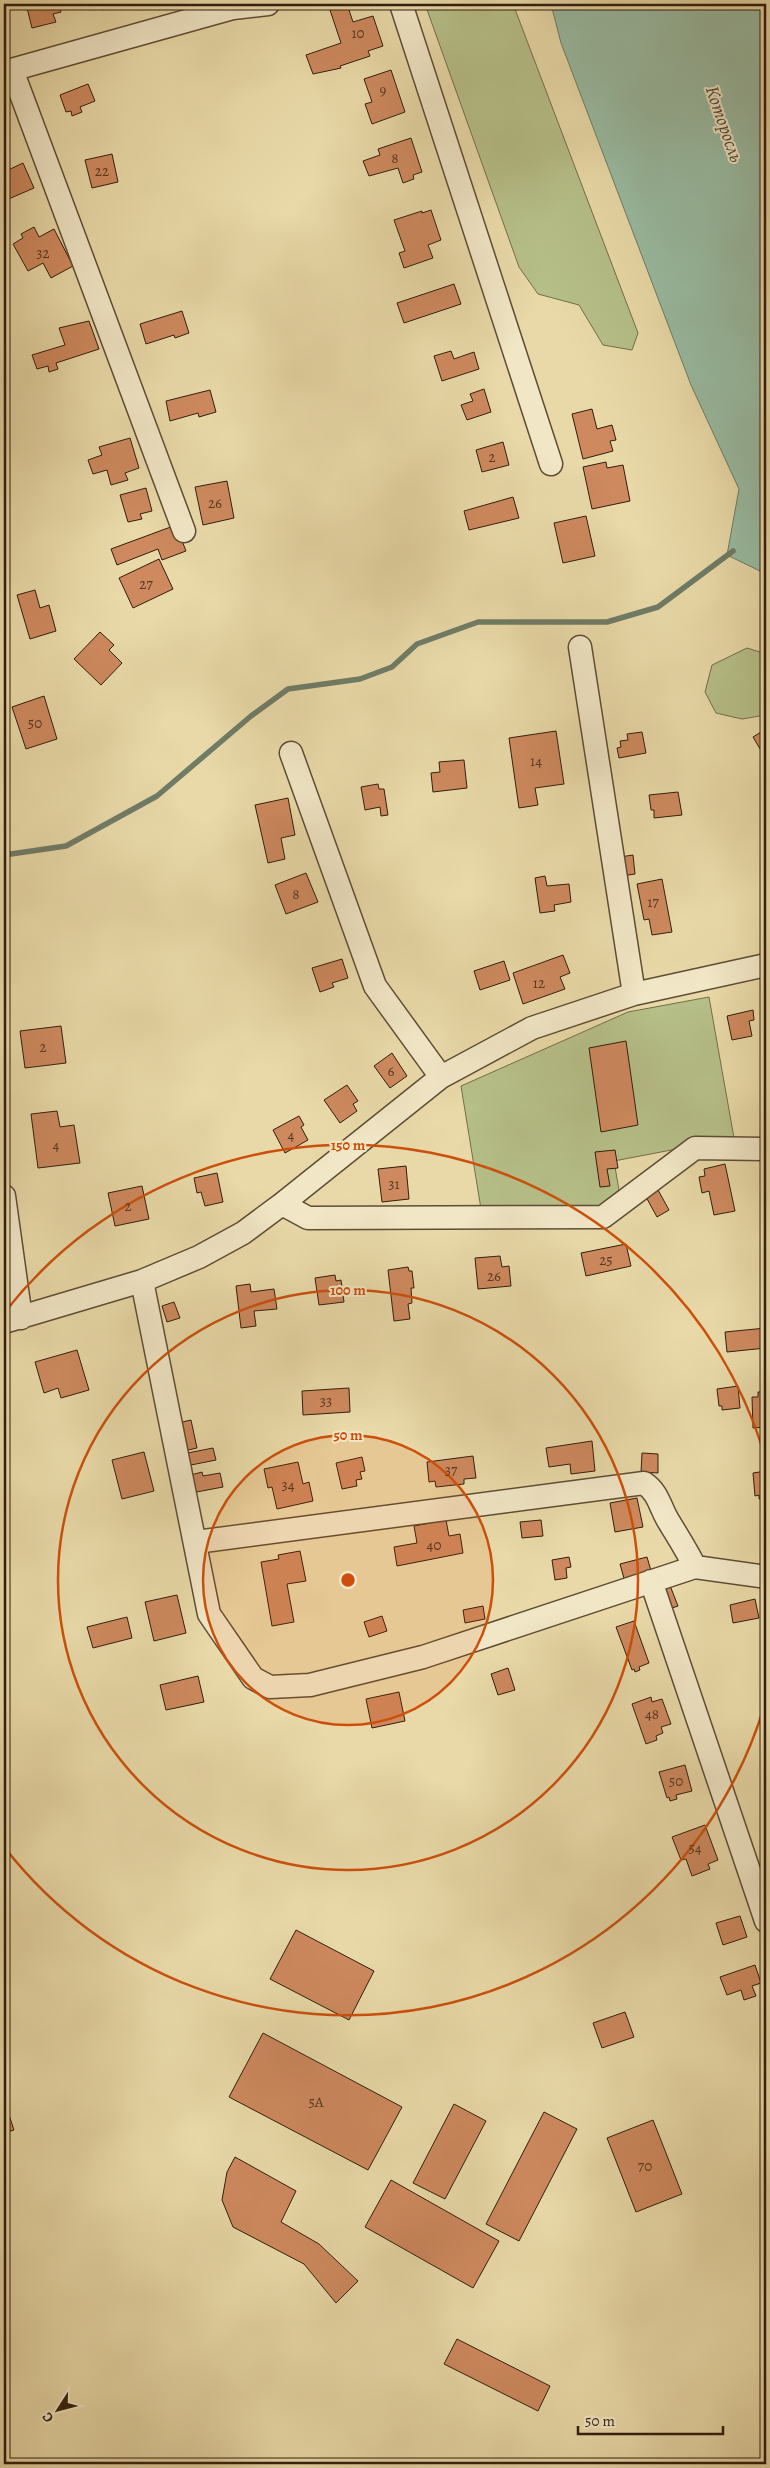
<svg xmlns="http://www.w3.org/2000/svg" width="770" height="2468" font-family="Alegreya,serif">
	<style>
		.green { fill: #b6bf88; stroke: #736e4a }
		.water { fill: #99bba2; stroke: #6f7c66 }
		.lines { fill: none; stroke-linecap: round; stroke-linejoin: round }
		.stream { stroke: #6f7c66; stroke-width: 5.5 }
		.building { fill: #ce895e; stroke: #301e0d }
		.minor-casing { stroke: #5e4d34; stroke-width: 25 }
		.minor { stroke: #f1e6c6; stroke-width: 22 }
		.ring { fill: none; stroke: #cc500c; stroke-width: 2.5 }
		.labels { text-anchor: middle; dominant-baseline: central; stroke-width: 4; stroke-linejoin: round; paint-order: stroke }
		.number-label { font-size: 15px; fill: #583921 }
		.water-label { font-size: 19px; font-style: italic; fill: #504d3a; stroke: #f1e6c6 }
		.centre { fill: #cc500c; stroke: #f1e6c6; stroke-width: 2.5 }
		.ring-label { font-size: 15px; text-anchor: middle; font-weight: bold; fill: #cc500c; stroke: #f1e6c6; stroke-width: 4; stroke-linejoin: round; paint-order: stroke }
	</style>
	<rect width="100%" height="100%" fill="#e9d9a8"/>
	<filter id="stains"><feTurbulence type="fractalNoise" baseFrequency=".004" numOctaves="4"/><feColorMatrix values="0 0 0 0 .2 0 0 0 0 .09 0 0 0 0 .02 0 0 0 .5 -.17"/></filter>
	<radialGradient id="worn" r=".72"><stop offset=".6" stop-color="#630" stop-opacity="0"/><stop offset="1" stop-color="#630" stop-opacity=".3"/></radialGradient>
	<path class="green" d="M425,4h88l125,329 -6,17 -29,-5 -24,-40 -41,-11 -19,-27z
		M747,648l19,6v61l-24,4 -26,-6 -11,-21 7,-27z
		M709,997l25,141 -120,23 6,35 -33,22 -105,-3 -21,-129 167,-74z"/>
	<path class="water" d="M551,4h215v570l-39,-19 12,-66 -48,-104 -130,-342z"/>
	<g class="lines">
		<path class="stream" d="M4,855l62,-9 91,-50 94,-80 37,-27 72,-10 32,-12 25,-23 61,-22h129l51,-15 75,-56"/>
	</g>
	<path class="building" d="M26,4h33l2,8 -8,2 3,8 -24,6z
		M102,4h22l-21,6z
		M347,4l6,18 20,-6 10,30 -15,5 2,5 -30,10 1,2 -28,6 -7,-19 35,-12 -11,-33z
		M391,70l14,42 -33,12 -7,-20 7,-2 -8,-23z
		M88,84l7,17 -15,6 2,5 -10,4 -1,-5 -5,1 -6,-17z
		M411,138l11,34 -9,3 1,4 -11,4 -5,-15 -29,8 -6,-15 17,-6 -2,-6z
		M112,154l6,28 -26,6 -7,-28z
		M23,163l11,25 -30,13v-29z
		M431,210l10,30 -13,5 5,13 -29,10 -5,-15 6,-2 -11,-31 28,-9v2z
		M34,227l5,10 15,-8 19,37 -22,12 -8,-15 -15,8 -15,-27 10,-6 -2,-4z
		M454,284l7,20 -57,19 -7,-20z
		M182,311l7,22 -14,5 -1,-3 -28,9 -6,-20z
		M89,321l10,28 -43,14 2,6 -9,3 -1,-6 -11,3 -5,-14 33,-10 -6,-17z
		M451,351l3,8 20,-7 5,17 -37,12 -8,-25z
		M484,389l7,23 -24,8 -6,-15 12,-4 -3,-7z
		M210,390l6,22 -17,5 -1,-4 -28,8 -4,-20z
		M592,409l5,20 15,-4 4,15 -6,1 3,10 -30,8 -11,-45z
		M130,438l9,30 -14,5 3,7 -17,5 -4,-15 -14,4 -5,-14 14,-5 -3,-8z
		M503,442l6,23 -27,7 -6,-22z
		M606,462l1,6 16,-3 7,36 -38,8 -9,-42z
		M227,481l7,37 -31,7 -8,-38z
		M146,488l6,23 -12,3 2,5 -14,3 -8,-27z
		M513,497l6,21 -50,12 -5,-19z
		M586,516l9,40 -32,7 -9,-40z
		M176,525l10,26 -24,9 -4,-11 -41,16 -6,-16z
		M159,559l14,30 -40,19 -14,-30z
		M35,590l5,18 9,-3 7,26 -26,8 -13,-44z
		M100,632l14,13 -5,5 13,13 -21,22 -27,-26z
		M44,696l13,43 -31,10 -14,-42z
		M766,729v30l-13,-22z
		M556,731l8,53 -29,4 3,17 -19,3 -10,-70z
		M642,732l4,21 -27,5 -2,-10 4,-1 -1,-6 8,-1 -1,-6z
		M464,760l3,28 -34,4 -2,-19 9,-1 -1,-10z
		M378,784l1,5h5l4,26 -7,1 -1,-9 -15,3 -4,-23z
		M678,792l4,23 -28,3v-8h-3l-2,-15z
		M288,798l7,37 -14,3 4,21 -17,4 -13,-58z
		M633,855l2,19 -13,2 -2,-19z
		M306,873l12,29 -32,12 -11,-29z
		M545,876l2,10 22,-2 2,18 -17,3 1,6 -15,2 -5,-35z
		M662,879l10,53 -20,3 -3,-16 -5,1 -7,-36z
		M563,955l7,18 -10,4 5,12 -42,15 -10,-31z
		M342,959l6,19 -16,5 2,4 -14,5 -8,-24z
		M504,961l6,19 -30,10 -6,-19z
		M753,1010l1,10 -5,1 3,15 -20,4 -5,-24z
		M61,1026l5,37 -41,5 -5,-37z
		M626,1041l12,84 -37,7 -12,-84z
		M392,1053l15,23 -17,12 -16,-22z
		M347,1085l11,16 -5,3 4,7 -17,12 -16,-23z
		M57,1111l3,16 14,-2 6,38 -42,5 -7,-54z
		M299,1116l5,9 -3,2 7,13 -23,13 -12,-23z
		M615,1150l3,18 -11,1 3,17 -10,1 -5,-35z
		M725,1164l10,47 -21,4 -5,-24 -7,2 -3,-16 6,-1 -1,-7z
		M406,1166l3,33 -27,3 -4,-33z
		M217,1173l6,29 -18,4 -4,-14 -4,1 -3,-15z
		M142,1186l7,33 -34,7 -7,-33z
		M658,1190l11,20 -12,7 -11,-20z
		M626,1244l5,22 -45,10 -5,-23z
		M500,1256l2,11 7,-1 2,20 -33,3 -3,-31z
		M408,1267l1,4h3l2,17h-3l1,15 -4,1 2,15 -16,2 -6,-51z
		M335,1275l1,6 5,-1 3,22 -25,3 -4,-27z
		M250,1284l1,8 23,-3 3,20 -23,2 2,15 -15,2 -5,-42z
		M174,1302l6,16 -13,4 -5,-16z
		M766,1328v20l-39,4 -2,-20z
		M77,1350l12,40 -28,8 -3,-10 -14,5 -9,-31z
		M738,1386l2,22 -18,2v-4h-3l-2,-17z
		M349,1388l1,24 -47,3 -1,-24z
		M758,1392h8v35l-13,1 -1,-31h6z
		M191,1420l6,28 -13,3 -6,-28z
		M592,1441l3,30 -24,3 -1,-10 -21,3 -3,-19z
		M213,1448l3,12 -30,6 -3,-12z
		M144,1452l10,39 -32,8 -10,-39z
		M642,1453l16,1v19l-17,-1z
		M473,1456l3,22 -12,1v5l-28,3 -1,-6 -6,1 -2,-20z
		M362,1457l3,14 -5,1 2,7 -6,1 1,6 -15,3 -6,-26z
		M298,1462l5,22 6,-2 4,19 -36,8 -5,-22 -4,1 -4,-19z
		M766,1471v27l-7,1v-4l-4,1 -2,-23z
		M202,1472l1,4 17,-3 3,14 -32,6 -4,-17z
		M637,1498l6,29 -28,5 -5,-29z
		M446,1520l3,16 11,-2 3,19 -66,13 -3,-19 23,-4 -3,-17z
		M541,1520l2,16 -21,2 -2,-16z
		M300,1551l6,30 -19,3 7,38 -22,4 -11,-64 18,-3 -1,-4z
		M569,1557l2,10 -5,1 1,10 -12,2 -3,-20z
		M647,1557l5,17 -27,8 -5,-18z
		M669,1583l9,23 -12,4 -8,-23z
		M177,1595l9,38 -32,8 -9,-39z
		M755,1599l4,19 -26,5 -3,-18z
		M483,1606l2,13 -20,4 -2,-13z
		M382,1616l5,15 -18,6 -5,-15z
		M127,1617l5,21 -39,10 -6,-21z
		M634,1621l15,42 -10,4 1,3 -5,2 -1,-3 -2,1 -16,-43z
		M508,1668l7,22 -17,5 -7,-21z
		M198,1676l6,26 -38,8 -6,-25z
		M399,1692l6,29 -33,7 -6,-29z
		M651,1697l1,5 10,-3 9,25 -10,3 2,6 -7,3 1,4 -11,4 -14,-40z
		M685,1765l7,26 -16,4 1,4 -7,2 -1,-4 -2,1 -8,-26z
		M705,1825l13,35 -10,4 2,5 -18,7 -6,-17 -5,1 -9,-23z
		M740,1916l7,21 -24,8 -7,-22z
		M296,1930l78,41 -25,49 -79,-41z
		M755,1965l6,18 -9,3 4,10 -12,4 -3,-10 -14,5 -7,-18z
		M625,2012l9,25 -32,11 -9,-25z
		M263,2033l139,74 -34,63 -139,-73z
		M4,2100l10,30 -10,3z
		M454,2104l32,17 -41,78 -32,-16z
		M544,2112l33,17 -58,112 -33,-17z
		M653,2120l29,74 -46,18 -29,-74z
		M235,2157l61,34 -15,31 38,22 39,37 -22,22 -32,-39 -71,-37 -11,-27 5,-28z
		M391,2180l108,61 -26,47 -108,-61z
		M457,2339l93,47 -12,25 -94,-47z"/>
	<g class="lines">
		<g class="minor-casing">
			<path id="minor" d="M401,4l150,460
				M12,70l172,461
				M4,72l229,-64 35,-4
				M580,647l54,347
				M291,753l84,233 66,91
				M4,1196l17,122
				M282,1204l26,14 295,-1 92,-69 71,1
				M142,1281l67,333 44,64 17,9 40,-2 113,-28 272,-90 71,10
				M4,1322l138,-41 57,-24 44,-24 39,-29 159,-127 91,-49 102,-34 132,-29
				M196,1542l448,-59c15,10 16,25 25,39 9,15 18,29 26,45
				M651,1581l115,340"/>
		</g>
		<use href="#minor" class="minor"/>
	</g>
	<circle cx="348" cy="1580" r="145" fill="#cc500c" fill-opacity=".12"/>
	<g class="ring">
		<circle cx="348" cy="1580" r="145"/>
		<circle cx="348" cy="1580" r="290"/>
		<path d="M766 1700A435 435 0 0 1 5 1848M5 1312A435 435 0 0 1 766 1460"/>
	</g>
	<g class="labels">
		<g class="number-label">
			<text x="358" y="33">10</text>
			<text x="383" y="90">9</text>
			<text x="395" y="158">8</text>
			<text x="102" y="171">22</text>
			<text x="43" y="253">32</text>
			<text x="492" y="457">2</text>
			<text x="215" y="503">26</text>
			<text x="146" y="584">27</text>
			<text x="35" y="723">50</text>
			<text x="536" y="761">14</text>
			<text x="296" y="894">8</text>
			<text x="653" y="902">17</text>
			<text x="539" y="983">12</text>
			<text x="43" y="1047">2</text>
			<text x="391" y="1071">6</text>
			<text x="291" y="1135">4</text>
			<text x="56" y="1145">4</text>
			<text x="394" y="1184">31</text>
			<text x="128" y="1206">2</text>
			<text x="606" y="1260">25</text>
			<text x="494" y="1276">26</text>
			<text x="326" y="1401">33</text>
			<text x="451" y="1470">37</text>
			<text x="288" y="1485">34</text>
			<text x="434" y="1545">40</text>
			<text x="652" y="1714">48</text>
			<text x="676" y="1781">50</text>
			<text x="695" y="1848">54</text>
			<text x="316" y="2102">5А</text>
			<text x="645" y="2166">70</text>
		</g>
		<g class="water-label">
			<text transform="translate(724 124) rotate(71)">Которосль</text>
		</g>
	</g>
	<circle cx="348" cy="1580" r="8" class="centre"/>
	<g class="ring-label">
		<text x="348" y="1150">150 m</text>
		<text x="348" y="1295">100 m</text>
		<text x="348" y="1440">50 m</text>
	</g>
	<rect width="770" height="2468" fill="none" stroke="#e9d9a8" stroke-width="20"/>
	<rect x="5" y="5" width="760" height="2458" fill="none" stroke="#301e0d" stroke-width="2.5"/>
	<rect x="10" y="10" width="750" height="2448" fill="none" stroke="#301e0d"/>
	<g transform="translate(58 2410) rotate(234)" stroke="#f1e6c6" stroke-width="4" paint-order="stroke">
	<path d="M0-4L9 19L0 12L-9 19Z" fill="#301e0d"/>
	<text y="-8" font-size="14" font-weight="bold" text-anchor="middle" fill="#301e0d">С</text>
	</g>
	<path d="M578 2426v8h145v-8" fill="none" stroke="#301e0d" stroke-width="2.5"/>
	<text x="585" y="2426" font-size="15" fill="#301e0d" stroke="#f1e6c6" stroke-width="4" paint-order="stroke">50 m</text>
	<rect width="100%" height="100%" filter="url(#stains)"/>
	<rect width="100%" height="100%" fill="url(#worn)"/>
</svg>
